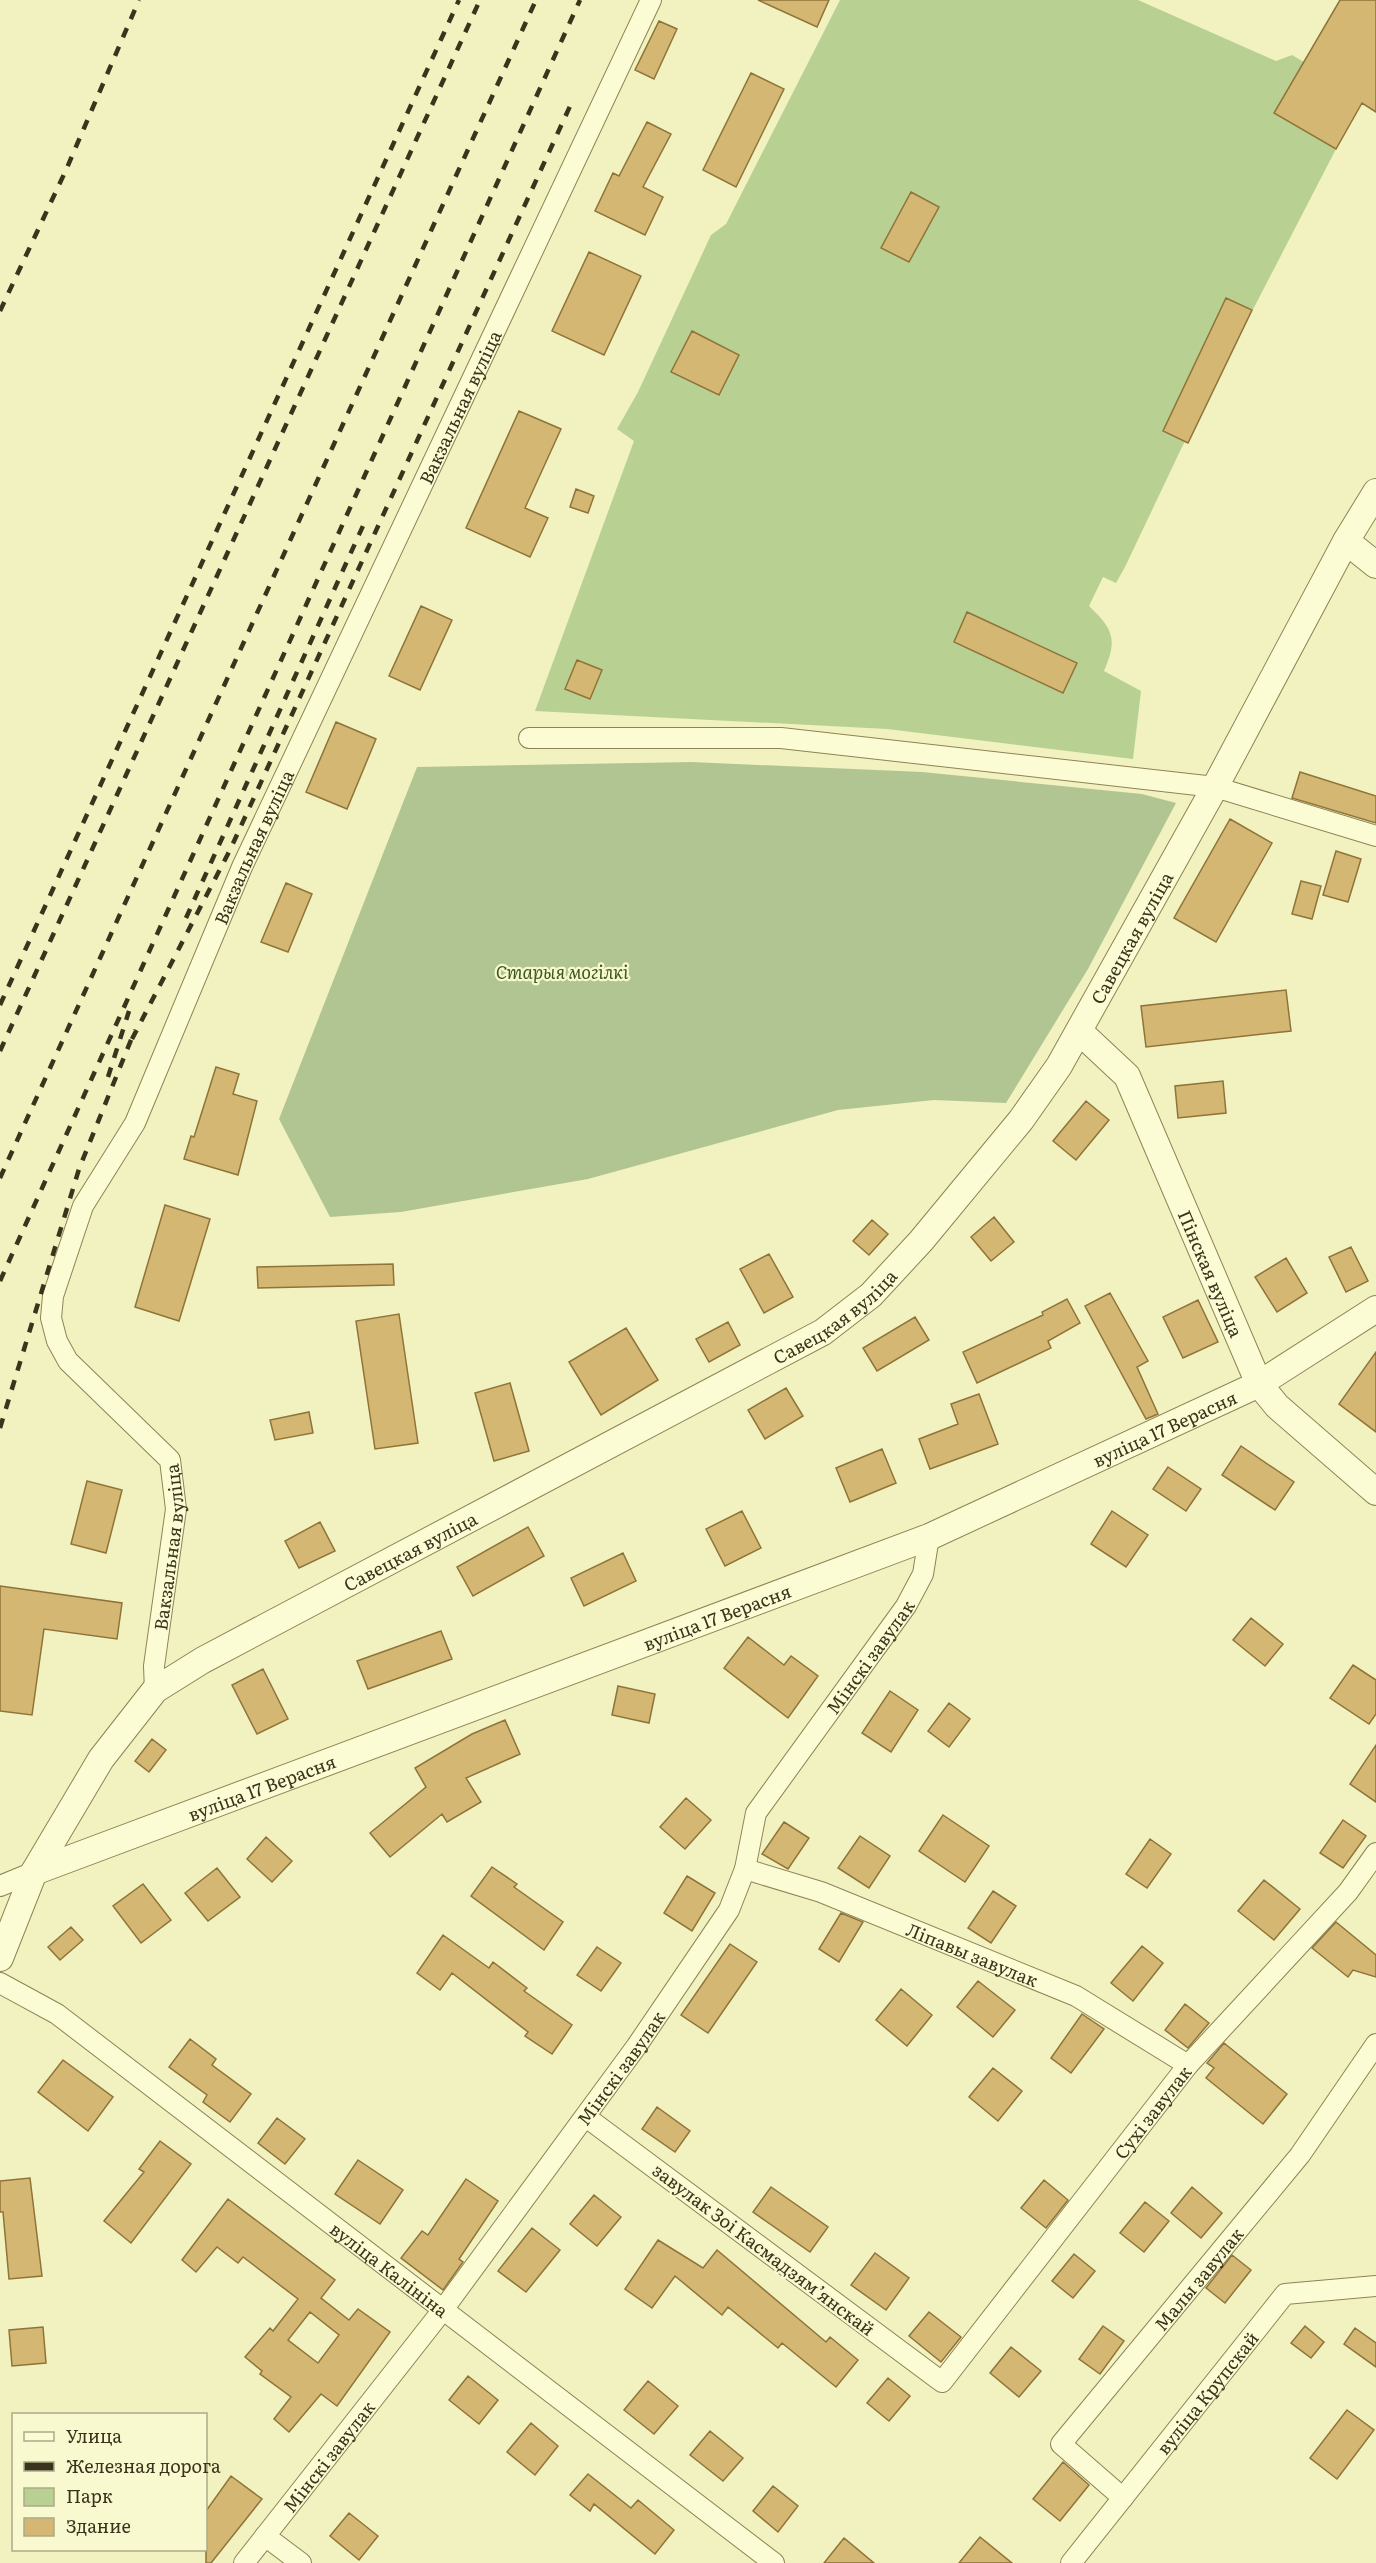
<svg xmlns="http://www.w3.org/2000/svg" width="1376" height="2563" font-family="Literata,serif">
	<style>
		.green { fill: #b8d193 }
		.cemetery { fill: #b1c593 }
		.building { fill: #d4b772; stroke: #8f7439; stroke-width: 1.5; fill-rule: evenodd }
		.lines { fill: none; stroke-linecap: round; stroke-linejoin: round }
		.minor-casing { stroke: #8d8356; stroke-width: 22 }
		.tertiary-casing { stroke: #8d8356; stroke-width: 28 }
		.minor { stroke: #fcfcd4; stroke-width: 20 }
		.tertiary { stroke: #fcfcd4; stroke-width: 26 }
		.rail { stroke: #3b341c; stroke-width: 4.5; stroke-dasharray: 10 10; stroke-linecap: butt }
		.labels { text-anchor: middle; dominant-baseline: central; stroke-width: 4.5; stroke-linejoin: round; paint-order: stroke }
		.street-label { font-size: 18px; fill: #3b341c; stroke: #f9f9d0 }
		.park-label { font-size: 18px; font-style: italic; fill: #3b5a20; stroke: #f9f9d0 }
	</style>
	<rect width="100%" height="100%" fill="#f2f2c0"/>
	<path class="green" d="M840,0h298l138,61 16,-6 12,7 -30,51 62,36 -154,298 -57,120 -9,16 -13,-6 -14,29c24,23 29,33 15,65l37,20 -8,68 -246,-30 -352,-18 99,-270 -17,-12 21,-37 73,-157 15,-11z"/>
	<path class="cemetery" d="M691,762l231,10 220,22 34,9 -88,166 -82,134 -72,-3 -96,10 -250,69 -187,33 -71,5 -51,-98 138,-352z"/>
	<path class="building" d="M758,0h71l-12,27z
		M1340,0h36v112l-14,-9 -26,46 -62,-36z
		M659,21l18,8 -23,50 -19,-9z
		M751,73l33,16 -48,98 -33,-17z
		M647,122l24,12 -28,53 20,10 -18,38 -50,-24 18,-38 6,3z
		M911,192l28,15 -30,55 -28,-14z
		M589,252l52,24 -37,79 -52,-24z
		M1226,298l26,12 -64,133 -25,-12z
		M692,331l47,24 -20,40 -48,-23z
		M519,411l42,18 -36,79 23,10 -18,39 -64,-29z
		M576,489l18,7 -6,17 -18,-6z
		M421,606l31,14 -32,70 -31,-14z
		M967,612l110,51 -14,30 -109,-51z
		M577,660l25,10 -12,29 -25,-10z
		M336,722l40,17 -29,70 -41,-17z
		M1300,772l76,24v27l-84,-25z
		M1230,819l42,24 -56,99 -42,-24z
		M1336,851l25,8 -13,43 -25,-7z
		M1301,881l20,5 -9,33 -20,-5z
		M286,883l26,11 -24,58 -27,-10z
		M1286,990l5,41 -145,16 -5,-41z
		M216,1067l23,7 -6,20 24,7 -19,74 -54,-16 7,-23 3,1z
		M1223,1081l3,32 -48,5 -3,-32z
		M1086,1101l23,19 -33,40 -23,-19z
		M165,1205l45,14 -31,102 -44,-14z
		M994,1217l20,25 -23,19 -20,-24z
		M872,1220l16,14 -19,21 -16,-14z
		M1351,1247l17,34 -22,11 -17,-35z
		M769,1254l24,43 -29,16 -24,-44z
		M1286,1258l21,35 -30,19 -22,-35z
		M393,1264l1,21 -136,3 -1,-21z
		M1110,1293l38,68 -11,6 21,47 -12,5 -61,-113z
		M1067,1299l13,24 -32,18 3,7 -74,35 -14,-31 80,-37 -1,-3z
		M1198,1300l20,42 -35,16 -20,-41z
		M399,1314l19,129 -43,6 -19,-128z
		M915,1317l14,23 -52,31 -14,-23z
		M728,1322l12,23 -31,17 -13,-23z
		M626,1328l32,52 -57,35 -32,-53z
		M1376,1352v80l-37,-28z
		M510,1383l19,68 -35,10 -19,-68z
		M786,1388l17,28 -38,23 -17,-29z
		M979,1394l19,50 -68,25 -11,-30 39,-15 -7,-20z
		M309,1412l4,21 -38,7 -5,-20z
		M1241,1446l53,36 -19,28 -53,-35z
		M882,1449l14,34 -46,19 -14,-34z
		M1168,1467l33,22 -15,22 -33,-22z
		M87,1481l35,9 -16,63 -35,-9z
		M742,1511l19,37 -36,18 -19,-37z
		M1112,1511l36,24 -22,32 -35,-23z
		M320,1522l15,29 -36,17 -14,-27z
		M528,1527l16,29 -71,40 -16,-29z
		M623,1553l13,28 -52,25 -13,-28z
		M0,1586l122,17 -5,36 -73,-10 -12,86 -32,-4z
		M1251,1618l32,26 -18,22 -32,-26z
		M441,1631l11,28 -84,30 -11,-28z
		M748,1637l36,28 7,-9 27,20 -30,42 -64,-50z
		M1353,1665l23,15v34l-7,10 -39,-26z
		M263,1669l25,50 -31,15 -25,-49z
		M618,1686l37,8 -6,29 -37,-8z
		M890,1691l28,19 -27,42 -29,-19z
		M949,1703l21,16 -21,28 -21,-16z
		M505,1720l15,34 -54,24 15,24 -34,20 -5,-8 -52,43 -20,-24 56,-46 -11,-19 57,-34z
		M152,1739l14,11 -17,22 -14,-11z
		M1376,1745v57l-26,-18z
		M686,1798l25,22 -26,29 -25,-22z
		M943,1815l46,31 -24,36 -46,-31z
		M1343,1820l23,16 -23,32 -23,-15z
		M784,1822l25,16 -21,31 -26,-15z
		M860,1836l30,20 -21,32 -31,-20z
		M266,1837l26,24 -20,21 -25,-23z
		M1150,1839l21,15 -24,34 -21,-14z
		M492,1867l25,17 -3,3 49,35 -19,28 -73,-54z
		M217,1868l23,29 -32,24 -23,-28z
		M687,1876l28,17 -23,38 -28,-18z
		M1264,1880l36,29 -26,31 -36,-29z
		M143,1884l28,36 -30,23 -28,-37z
		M993,1891l23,15 -25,37 -23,-15z
		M841,1913l22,9 -24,40 -20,-13z
		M1336,1922l40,33v22l-23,-7 -5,7 -36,-29z
		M71,1927l12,13 -23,20 -12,-13z
		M443,1935l46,33 4,-6 34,26 -3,3 48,34 -20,29 -27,-18 3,-4 -76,-59 -12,17 -23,-17z
		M730,1944l27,18 -49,71 -27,-18z
		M1142,1946l21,17 -30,38 -22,-18z
		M597,1947l24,16 -20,28 -24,-16z
		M978,1981l37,29 -22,27 -36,-30z
		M901,1989l31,26 -25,31 -31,-26z
		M1185,2004l24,19 -21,25 -23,-18z
		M1082,2014l22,15 -33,44 -20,-15z
		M190,2039l26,20 -4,6 39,29 -21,28 -27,-20 4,-7 -38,-28z
		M1224,2043l63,51 -24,30 -57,-46 8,-10 -7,-5z
		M63,2060l50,37 -25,34 -50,-39z
		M993,2068l29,23 -24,30 -29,-24z
		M657,2107l33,24 -15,21 -33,-23z
		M277,2118l28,21 -20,25 -27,-21z
		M160,2141l31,23 -60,79 -27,-22 40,-49 -5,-3z
		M358,2160l45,30 -23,34 -45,-30z
		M30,2178l12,98 -33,3 -6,-67h-3v-31z
		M466,2179l32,22 -39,58 4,3 -20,28 -42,-32 21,-27 6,4z
		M1044,2180l24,20 -22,28 -25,-20z
		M771,2187l57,40 -18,25 -57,-40z
		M1192,2187l30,26 -21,25 -30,-25z
		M594,2195l27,22 -24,29 -27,-22z
		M228,2199l107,81 -14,18 28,22 9,-11 32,23 -53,74 -16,-12 -32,38 -15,-13 17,-22 -31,-23 2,-3 -17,-14 25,-29 3,3 25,-32 -55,-42 -5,6 -21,-16 -21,25 -14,-12zM310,2312l29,23 -21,28 -30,-23z
		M1145,2202l24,19 -25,31 -24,-19z
		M532,2228l28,22 -34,42 -28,-21z
		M658,2240l45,28 14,-18 109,92 4,-5 28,23 -22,27 -54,-44 -4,5 -50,-41 -6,8 -47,-39 -23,32 -27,-19z
		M875,2253l34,25 -23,32 -35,-25z
		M1074,2254l21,17 -22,27 -21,-17z
		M1232,2255l19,15 -26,33 -19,-15z
		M929,2312l32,25 -20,25 -32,-26z
		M1103,2326l21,15 -24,33 -21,-15z
		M1305,2326l19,16 -13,16 -20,-15z
		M43,2327l3,36 -34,3 -3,-36z
		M1355,2328l21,15v24l-32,-23z
		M1011,2347l30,24 -22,26 -29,-24z
		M468,2376l30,24 -19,24 -30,-24z
		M888,2378l22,18 -21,25 -22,-18z
		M648,2381l30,25 -24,28 -30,-24z
		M1347,2410l27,20 -37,49 -27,-21z
		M531,2423l27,23 -23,29 -28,-23z
		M710,2431l33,27 -20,23 -33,-26z
		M1063,2462l26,23 -29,36 -27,-22z
		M588,2474l43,34 7,-8 36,30 -19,24 -61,-50 -4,7 -20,-16z
		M231,2476l31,23 -51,64h-5v-52z
		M773,2486l25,20 -20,26 -25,-21z
		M349,2513l29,23 -19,24 -29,-24z
		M980,2537l32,26h-53z
		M844,2538l30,25h-50z"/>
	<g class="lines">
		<g class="minor-casing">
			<g id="minor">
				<path d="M529,738h252l434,49 161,49"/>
				<path id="s1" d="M155,1690l-1,-24 22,-157 -6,-49 -102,-99 -11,-20 -6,-23 2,-22 30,-90 52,-83 107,-256 409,-867"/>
				<path id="s2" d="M745,1869l76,23 255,104 112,69"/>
				<path d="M0,1886l34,-14"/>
				<path id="s3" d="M0,1983l57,31 717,549"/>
				<path id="s4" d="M586,2117l356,265 246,-317 160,-173 28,-39"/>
				<path id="s5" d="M1123,2498l-62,-54 239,-289 76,-111"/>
				<path d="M265,2536l36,27"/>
				<path id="s6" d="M244,2563l198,-252 194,-264 93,-137 16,-41 11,-56 150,-207 17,-32 6,-37"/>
				<path id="s7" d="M1071,2563l214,-269 91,-8"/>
			</g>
		</g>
		<g class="tertiary-casing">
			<g id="tertiary">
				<path d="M1346,541l30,24"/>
				<path id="s8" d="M1080,1032l47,44 132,308 18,22 99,86"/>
				<path id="s9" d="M34,1872l895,-335 330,-153 117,-75"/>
				<path id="s10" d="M0,1958l34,-86 67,-113 54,-69 48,-30 620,-328 48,-37 50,-54 100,-121 38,-54 156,-279 131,-246 30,-49"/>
			</g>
		</g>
		<use href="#minor" class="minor"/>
		<use href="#tertiary" class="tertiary"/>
		<path class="rail" d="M0,311l66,-141 73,-170
			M186,918l181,-401
			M0,1005l459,-1005
			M132,1039l98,-189 341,-746
			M0,1051l480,-1051
			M108,1077l21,-66
			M0,1178l536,-1178
			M0,1281l580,-1281
			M0,1428l79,-259 56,-139"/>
	</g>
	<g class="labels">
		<g class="street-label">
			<text stroke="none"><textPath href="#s1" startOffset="1422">Вакзальная вуліца</textPath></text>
			<text stroke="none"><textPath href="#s1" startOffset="936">Вакзальная вуліца</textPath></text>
			<text stroke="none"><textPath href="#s10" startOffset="1574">Савецкая вуліца</textPath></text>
			<text stroke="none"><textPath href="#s8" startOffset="279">Пінская вуліца</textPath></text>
			<text stroke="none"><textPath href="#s10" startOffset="1088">Савецкая вуліца</textPath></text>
			<text stroke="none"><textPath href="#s9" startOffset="1215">вуліца 17 Верасня</textPath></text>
			<text stroke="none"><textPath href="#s1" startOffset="144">Вакзальная вуліца</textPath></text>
			<text stroke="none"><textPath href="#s10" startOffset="602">Савецкая вуліца</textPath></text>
			<text stroke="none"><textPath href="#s9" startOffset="729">вуліца 17 Верасня</textPath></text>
			<text stroke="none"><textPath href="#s6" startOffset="1108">Мінскі завулак</textPath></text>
			<text stroke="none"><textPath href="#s9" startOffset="243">вуліца 17 Верасня</textPath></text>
			<text stroke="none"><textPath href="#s2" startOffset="243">Ліпавы завулак</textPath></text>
			<text stroke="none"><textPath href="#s6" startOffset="622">Мінскі завулак</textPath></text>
			<text stroke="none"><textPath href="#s4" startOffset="786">Сухі завулак</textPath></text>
			<text transform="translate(764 2249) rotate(37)">завулак Зоі Касмадзямʼянскай</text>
			<text stroke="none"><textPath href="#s3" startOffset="484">вуліца Калініна</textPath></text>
			<text stroke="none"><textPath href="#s5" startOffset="297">Малы завулак</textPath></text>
			<text stroke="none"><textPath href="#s7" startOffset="218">вуліца Крупскай</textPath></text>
			<text stroke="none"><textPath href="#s6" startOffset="136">Мінскі завулак</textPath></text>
		</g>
		<g class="park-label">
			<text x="562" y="971">Старыя могілкі</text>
		</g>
	</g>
	<rect x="12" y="2413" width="195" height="138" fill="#f9f9d0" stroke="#adaa88" stroke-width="1.5"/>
	<rect x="24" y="2432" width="30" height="9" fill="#fcfcd4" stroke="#adaa88" stroke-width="1.5"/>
	<text x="66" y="2443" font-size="18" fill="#3b341c">Улица</text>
	<rect x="24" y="2462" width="30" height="9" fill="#3b341c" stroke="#adaa88" stroke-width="1.5"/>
	<text x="66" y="2473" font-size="18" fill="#3b341c">Железная дорога</text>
	<rect x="24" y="2488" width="30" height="18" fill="#b8d193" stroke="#adaa88" stroke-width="1.5"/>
	<text x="66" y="2503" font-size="18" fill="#3b341c">Парк</text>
	<rect x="24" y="2518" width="30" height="18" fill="#d4b772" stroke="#adaa88" stroke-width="1.5"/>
	<text x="66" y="2533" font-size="18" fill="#3b341c">Здание</text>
</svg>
